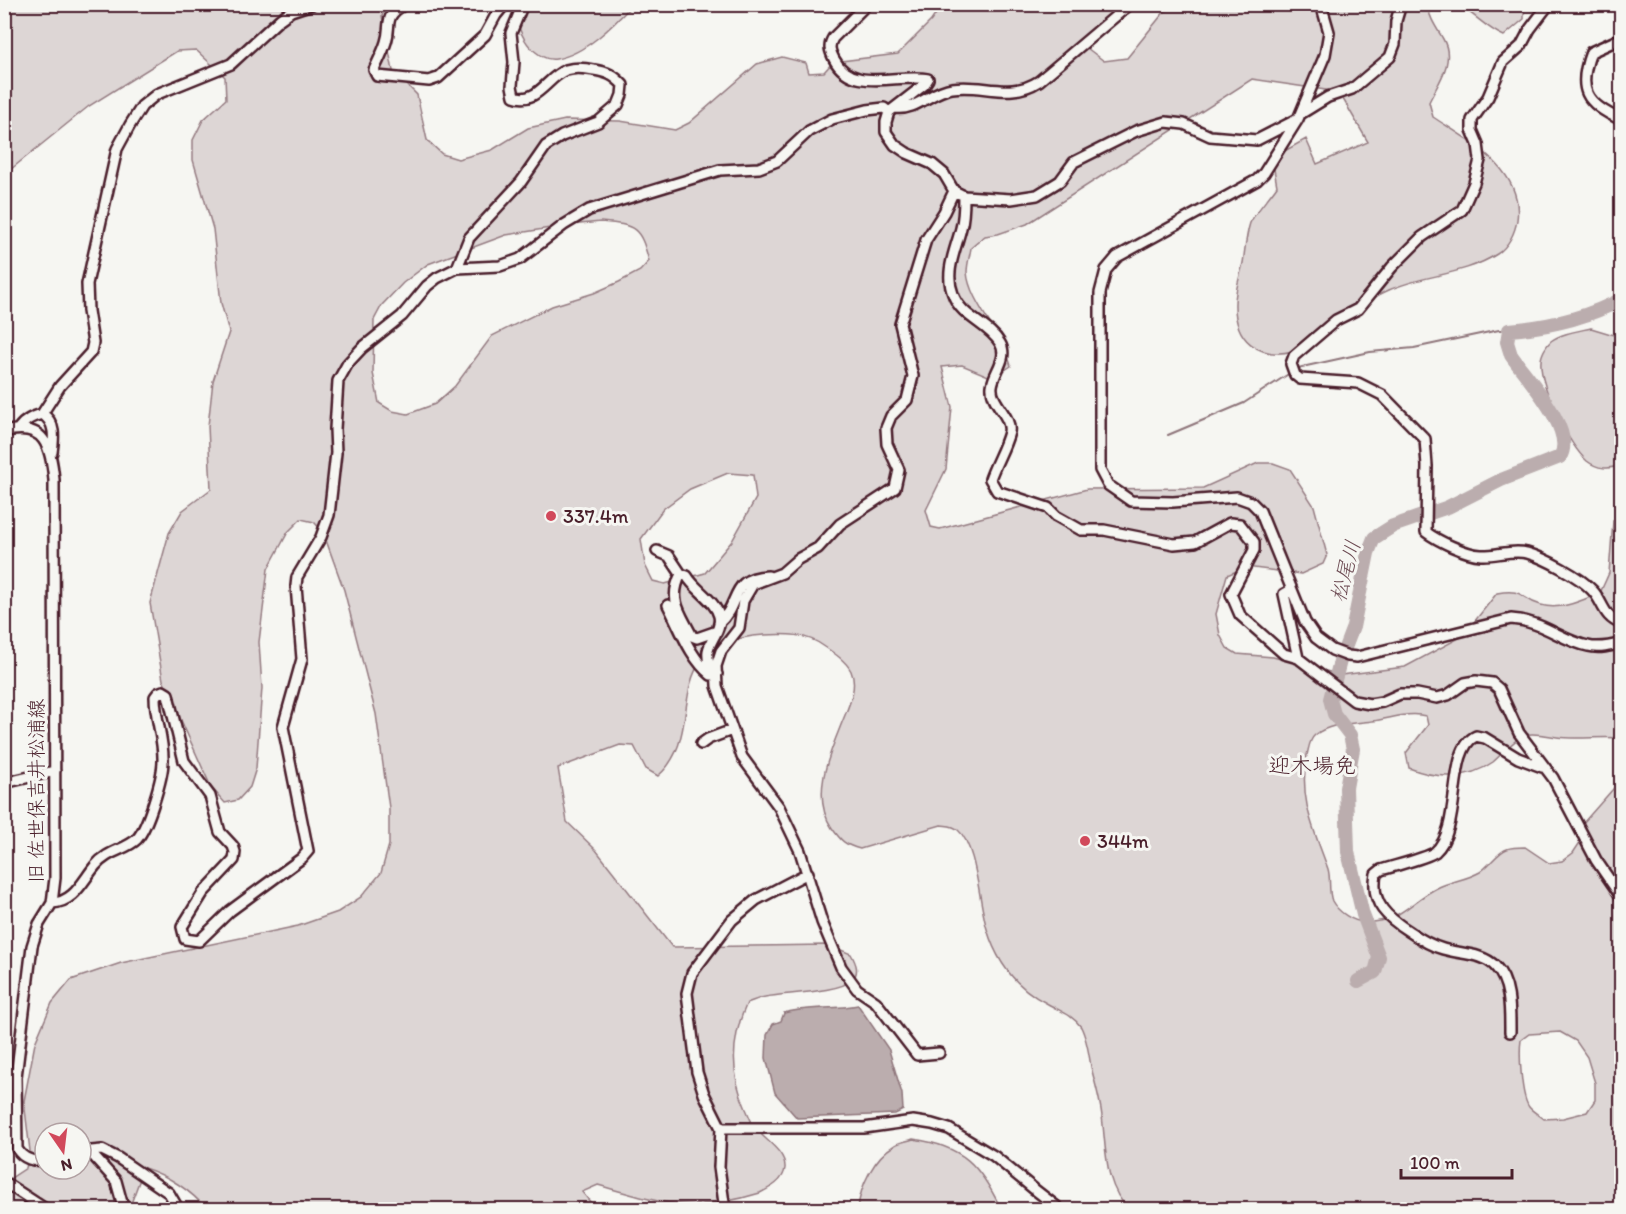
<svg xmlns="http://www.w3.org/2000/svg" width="1626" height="1214" font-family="Itim,'Klee One',sans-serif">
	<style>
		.green { fill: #ddd6d5; stroke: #947a80; stroke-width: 1.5; fill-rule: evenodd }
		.water { fill: #bbadae; stroke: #8e747a; stroke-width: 1.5 }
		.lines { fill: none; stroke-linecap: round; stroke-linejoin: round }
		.stream { stroke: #8e747a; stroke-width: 2 }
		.river { stroke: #bbadae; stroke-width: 14 }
		.street-casing { stroke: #4a1f2b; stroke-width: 14 }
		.street { stroke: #f6f6f2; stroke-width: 9 }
		.poi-dot { fill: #d1495b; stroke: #f6f6f2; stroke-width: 2 }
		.labels { text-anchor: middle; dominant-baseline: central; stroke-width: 6; stroke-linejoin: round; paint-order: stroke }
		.poi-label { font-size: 20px; fill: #4a1f2b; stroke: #f6f6f2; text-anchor: start }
		.street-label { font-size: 20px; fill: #4a1f2b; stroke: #f6f6f2 }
		.water-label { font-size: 21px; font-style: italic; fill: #6c4a52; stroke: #f6f6f2 }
		.quarter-label { font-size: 22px; fill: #4a1f2b; stroke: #f6f6f2 }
	</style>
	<rect width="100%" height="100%" fill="#f6f6f2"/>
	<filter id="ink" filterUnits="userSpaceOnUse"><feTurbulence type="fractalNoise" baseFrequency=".0167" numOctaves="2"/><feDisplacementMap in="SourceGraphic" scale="12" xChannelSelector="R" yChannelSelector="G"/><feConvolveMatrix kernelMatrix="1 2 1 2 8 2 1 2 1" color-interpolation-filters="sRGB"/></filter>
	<g filter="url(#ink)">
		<path class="green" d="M5,5h381l-4,11 11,55 24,24 10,45 15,14 16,5 34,-9 36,-22 37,-8 55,1 55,9 14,-7 68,-59 25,-7 24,6 3,10 15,-1 9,-10 65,-8 33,-33 11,-16h185l-44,40 21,16 23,-3 38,-47 14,-4 2,-2h246c3,14 9,22 16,34 13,22 -5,44 -14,63l4,15c36,24 91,52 84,103 -2,13 -9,27 -20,34 -32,21 -74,21 -108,36 -18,8 -35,19 -51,30 -15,11 -26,26 -45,31 -35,9 -59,-12 -58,-48 0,-13 5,-27 8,-40 2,-13 3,-28 7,-40 4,-9 21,-28 27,-37l-5,-28 34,-19 11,25 51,-22 -29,-50 -87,-13 -225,145 -29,10 -13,2 -14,12c-1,7 -4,16 -4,24 2,30 36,62 44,94l-18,12 -31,-13 -20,2 10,40 -6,62 -20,41 5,17 9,2 147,-40 116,-1 55,-25h15l17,6 24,37 13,49 -4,9 -22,10 -55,-7 -19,8 -11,39 4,21 7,13 10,6 36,3 68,18 64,-8 58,-31 34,-43c28,-5 22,6 44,12 20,6 41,-5 59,-12l9,-20 4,-52 8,-6v223c-21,-2 -43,2 -64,-1 -9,-1 -24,-5 -32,-2 -14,6 -21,18 -32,27 -25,18 -57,17 -84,6l-3,-15 22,-28 -2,-9c-18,-5 -36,3 -54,5 -18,3 -41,1 -57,14 -6,5 -6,13 -8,20 -9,43 7,75 21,114 3,10 0,22 4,32 6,11 21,21 33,21 35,1 44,-20 72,-34 14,-7 29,-8 43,-16 8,-5 19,-21 27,-23 5,-2 12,-2 18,-2l24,16 13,-2 11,-8 6,-9 4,-21 38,-43v429l-406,1 -10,-7 -16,2 -10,4 -49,1c-26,-22 -24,-64 -28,-94 -2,-17 -7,-33 -11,-49 -2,-13 -4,-28 -10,-40 -8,-12 -21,-16 -33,-23 -32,-16 -51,-41 -61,-75 -8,-24 -10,-83 -29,-99 -5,-5 -11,-4 -17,-5l-81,24c-15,-4 -19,-8 -28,-21 -22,-32 -2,-76 11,-108 6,-15 15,-33 8,-49 -5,-10 -17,-18 -26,-24 -18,-14 -40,-13 -61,-12 -112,7 -53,96 -106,141l-12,-7 -12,-23 -14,-1 -62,23 9,54 29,28 76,97 157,-2 22,9c5,9 9,18 1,26 -13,13 -68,13 -87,17 -6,1 -12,4 -18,6 -16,35 -17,71 -1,106 3,6 5,14 10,20 9,11 30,23 29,39 -1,13 -15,20 -25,25 -68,21 -96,11 -162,-8l-16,7 14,17 -389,1c-15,-19 -40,-35 -63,-42l-15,41h-124v-27l21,-14 4,-17 -6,-50 11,-58 17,-40 19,-23 50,-17 177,-37 40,-14 23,-15 20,-24 8,-28v-37l-13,-94 -32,-124 -21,-58 -9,-10 -13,-3 -13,13 -20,37 -9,73 3,46 -6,80 -6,19 -12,13 -13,3 -14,-16 -48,-107 -13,-77 19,-70 13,-22 29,-22 -3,-63 5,-45 16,-49 -8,-29 -8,-74 -20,-69v-20l10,-20 23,-21 -1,-22 -29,-27 -19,1 -88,55 -84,68zM601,222c35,3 39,5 48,39l-9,10 -21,11 -25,11 -42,13 -60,30 -37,50 -20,18 -27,10 -16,-3 -13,-8 -6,-30 1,-53 8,-15 21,-22 25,-19 78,-29 63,-10zM728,473l25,2 3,23 -24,43 -27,32 -40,11 -12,-3 -8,-16 -4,-26 22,-30 27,-20zM1560,1032l16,9 11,16 8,26v17l-8,12 -24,6 -19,1c-5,-4 -12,-8 -15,-12 -8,-11 -10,-54 -8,-67l8,-6zM45,1133h36v36h-36z
			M514,5h118c-19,21 -47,49 -76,54 -10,2 -18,-5 -25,-11 -10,-11 -16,-28 -17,-43z
			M1459,5h65v14l-20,17c-17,-7 -30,-22 -45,-31z
			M1591,328l30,9v128c-11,5 -24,4 -34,-4 -18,-16 -48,-76 -46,-100 0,-6 5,-16 10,-20 11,-8 27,-10 40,-13z
			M913,1139c50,7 67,26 88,70h-143c2,-23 16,-52 37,-64 5,-3 13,-4 18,-6z"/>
		<path class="water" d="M858,1005l31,45 13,44 1,16 -8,4 -98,4 -22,-25 -9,-35 1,-23 6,-11 8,-3 3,-8c24,-7 50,-3 74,-8z"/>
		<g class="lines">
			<path class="stream" d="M1295,370l7,-3 68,-15 44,-4 85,-18h10
				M1168,435l76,-32 46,-30"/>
			<path class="river" d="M1358,981l17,-9 4,-15 -16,-42 -15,-63 -2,-64 7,-39 -3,-14 -16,-21 -4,-15 10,-38 13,-34 15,-74 6,-15 19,-12 55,-19 53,-27 59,-23c17,-26 -35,-81 -49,-102l-4,-13 2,-12c39,-3 78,-12 113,-31"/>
			<g class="street-casing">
				<path id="street" d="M405,4c-23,13 -13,20 -19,38 -3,10 -8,19 -12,28l3,6 52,5 9,-3 47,-43 11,-20 9,-11
					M867,4l-34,34c-5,8 -3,13 1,21 18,35 64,14 94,20l-4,6 -35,27 -3,10v10l9,13 12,8 25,11 12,10 10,17 10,5 47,3 26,-4 23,-14 14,-19 62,-31 30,-9 18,2 26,12 47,4 39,-20
					M1321,4l8,28 -4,23 -27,64 -34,54 -7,7 -140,77 -11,13 -6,23v177l8,15 23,16 42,1 64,-5 14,5 9,9 45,111 11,16 16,12 16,6 9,1 154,-38c32,2 49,21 77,27 11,3 23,0 34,-3
					M1487,4h8
					M1549,4l-19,25 -9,17 -18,16 -15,35 -16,23v10l6,14 2,16 -6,23 -12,27 -40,27 -30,30 -34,42 -22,11 -42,36 -3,8 4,11 5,4 58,4 24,12 43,44 2,27 -1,66c12,9 39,22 55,23 15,1 31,-6 46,-2 18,5 53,24 65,37 12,12 10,27 30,34
					M1622,38l-31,14c-14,37 -6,52 31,68
					M895,108c21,3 36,-17 57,-20 31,-5 58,12 87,-7l91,-77
					M1302,113l26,-16 24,-8 38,-32 5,-13 1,-23 5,-17
					M964,196c0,10 0,22 -3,32 -5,21 -17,44 -8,66 8,24 35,29 47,49 9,15 -6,28 -8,43 -2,17 20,30 17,46 -4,16 -14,32 -19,47l7,12 51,17 8,8 25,14h23l70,14 21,-2 35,-19 10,1 14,18v8l-23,44 9,21 44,39 14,4 56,43 16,3 12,-2 18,-8h17l20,4 11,-3 17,-12 11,-2 16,2 7,6 20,44 34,45 43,82 26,38
					M457,268l12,-30 52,-56 25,-36 16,-10 36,-14 20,-17 4,-10 1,-10c-9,-10 -16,-13 -29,-15 -9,-2 -19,-3 -28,0 -19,7 -29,35 -52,26l-2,-10 2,-24 -3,-29 12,-29
					M42,414l18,-28 31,-34 2,-9 -5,-32 -1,-27 30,-135 13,-24 12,-19 15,-12 74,-30 49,-45 11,-8 21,-7
					M19,428c6,-8 13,-11 23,-14 14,8 12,24 10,38
					M4,432c41,-11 47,15 50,48l1,398 -3,25 -13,21 -7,22 -16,131 1,72c6,10 17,13 28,11
					M657,551l12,5 12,18 6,2c8,14 28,24 32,40 3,13 -9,24 -11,35 -1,6 1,13 2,19l7,4
					M681,574c-13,26 -1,38 11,62l5,2 20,-7
					M1291,590l-7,4 14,64
					M668,605c12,23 22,53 43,70
					M719,623c22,-19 10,-46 49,-47
					M701,744l7,-5 24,-9
					M4,783l51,-12
					M52,903c22,-1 30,-21 43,-37 13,-16 31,-16 42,-27 11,-12 26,-62 26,-78 1,-21 -8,-43 -8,-64l3,-4 5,-2 5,3 1,5 15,62 26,35 10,36 13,14 2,6 -1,8 -31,33 -21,34 3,12 14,2 31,-30 72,-53 6,-7 -25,-124 19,-68 -6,-73 1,-9 24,-40 8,-22 7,-62 -1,-24 3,-48 10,-18 14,-15 40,-32 25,-30 10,-8 20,-10 43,-2 20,-7 44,-34 25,-15 131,-40 39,-2 18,-7 32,-30 23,-12 35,-9 17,-2 5,4
					M1510,1032c0,-21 1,-50 -15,-66 -13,-13 -35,-12 -52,-17 -11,-3 -23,-10 -33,-17 -22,-14 -40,-28 -34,-58l5,-4c12,-4 46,-12 54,-18 28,-24 11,-102 41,-116l9,2 33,20 24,9
					M939,1053l-22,2 -41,-53 -19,-13 -16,-22 -19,-45 -22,-71 -21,-44 -37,-50 -25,-71 -1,-20 5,-15 18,-23 4,-27 10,-17 29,-11 16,-14 20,-11 22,-24 55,-36 4,-18 -12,-26 -1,-16 5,-12 16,-16 6,-24 -13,-52 26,-84 18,-28 10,-21
					M721,1128h143l49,-7 19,3 17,5 45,27 40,33 27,21
					M89,1151l27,30 8,29
					M81,1152l21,-2 16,8 51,35 10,17
					M4,1182l43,28
					M725,1210l-6,-43 2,-39 -17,-34 -7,-22 -10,-79 5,-20 40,-53 24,-20 52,-27"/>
			</g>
			<use href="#street" class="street"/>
		</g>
	</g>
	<g class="poi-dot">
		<circle cx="551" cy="516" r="6"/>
		<circle cx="1085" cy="841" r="6"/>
	</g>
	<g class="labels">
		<g class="poi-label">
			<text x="563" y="516">337.4m</text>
			<text x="1097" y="841">344m</text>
		</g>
		<g class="street-label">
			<text transform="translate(36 791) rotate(-90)">旧 佐世保吉井松浦線</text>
		</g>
		<g class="water-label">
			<text transform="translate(1345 571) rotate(-75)">松尾川</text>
		</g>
		<g class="quarter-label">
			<text x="1312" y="765">迎木場免</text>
		</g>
	</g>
	<rect width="1626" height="1214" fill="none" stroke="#f6f6f2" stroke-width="24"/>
	<rect x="12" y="12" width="1602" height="1190" fill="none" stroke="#4a1f2b" stroke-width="2" filter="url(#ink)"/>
	<g transform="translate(63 1151) rotate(166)"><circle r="28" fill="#f6f6f2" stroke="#b1a0a2" stroke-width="1.5"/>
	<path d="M0-4.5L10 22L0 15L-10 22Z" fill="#d1495b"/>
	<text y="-9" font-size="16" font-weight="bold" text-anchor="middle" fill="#4a1f2b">N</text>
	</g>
	<path d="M1401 1169v9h111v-9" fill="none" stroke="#4a1f2b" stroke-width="3"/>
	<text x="1410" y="1169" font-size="18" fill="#4a1f2b" stroke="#f6f6f2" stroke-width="4.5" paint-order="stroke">100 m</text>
</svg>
